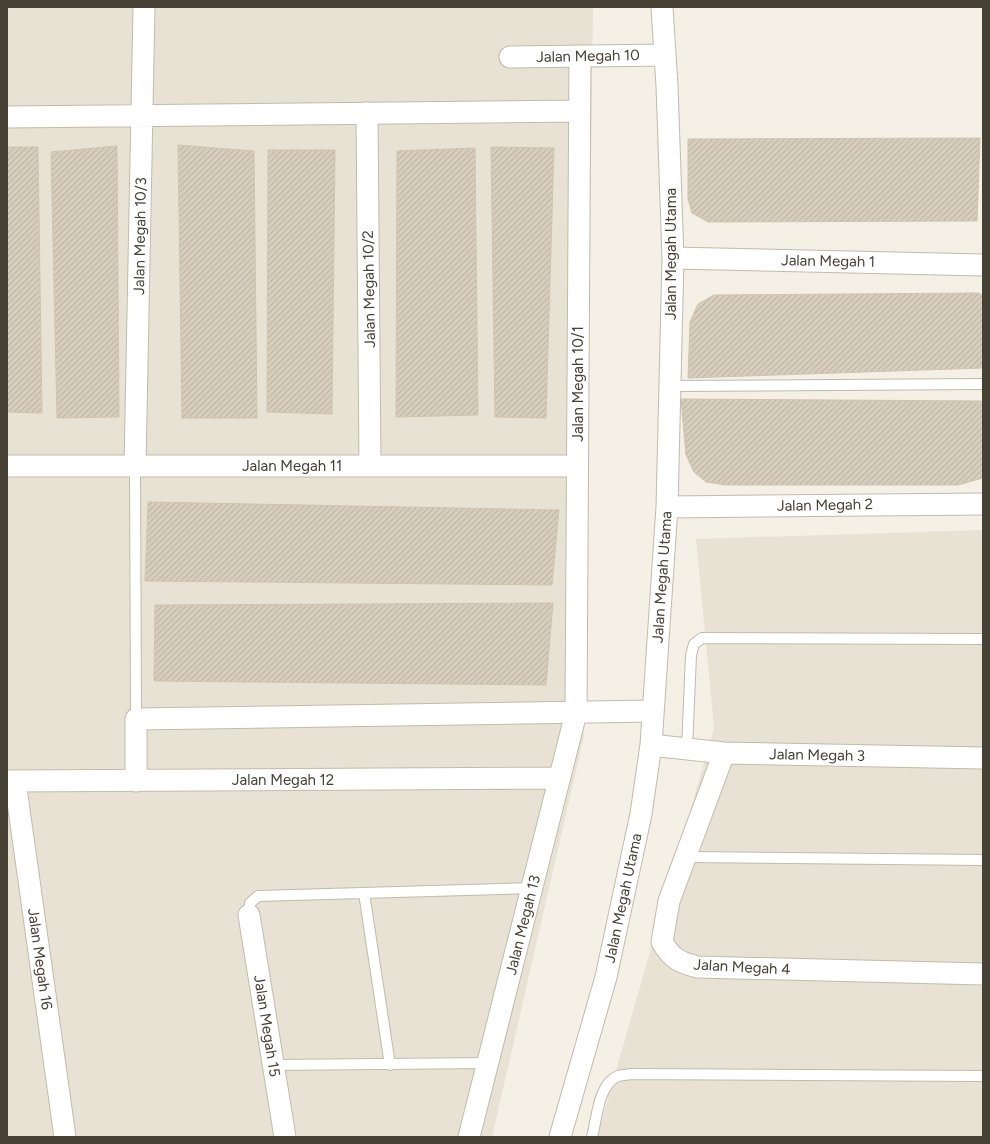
<svg xmlns="http://www.w3.org/2000/svg" width="990" height="1144" font-family="Figtree,sans-serif">
	<style>
		.residential { fill: #e8e2d4 }
		.building { fill: url(#building-hatch); stroke: #d1c4ae }
		.lines { fill: none; stroke-linecap: round; stroke-linejoin: round }
		.service-casing { stroke: #c2bbab; stroke-width: 12 }
		.minor-casing { stroke: #c2bbab; stroke-width: 23 }
		.service { stroke: #fff; stroke-width: 10 }
		.minor { stroke: #fff; stroke-width: 21 }
		.labels { text-anchor: middle; dominant-baseline: central; stroke-width: 3; stroke-linejoin: round; paint-order: stroke }
		.street-label { font-size: 15px; fill: #474035; stroke: #fff }
	</style>
	<defs>
		<pattern id="building-hatch" width="6" height="6" patternUnits="userSpaceOnUse"><rect width="6" height="6" fill="#d6ccbb"/><path d="M-1 1l2-2M0 6l6-6M5 7l2-2" fill="none" stroke="#b9b0a1"/></pattern>
	</defs>
	<rect width="100%" height="100%" fill="#f4f0e6"/>
	<path class="residential" d="M7,7h586l-9,729 -92,401h-485z
		M983,530v607h-386l117,-409 -18,-189z"/>
	<path class="building" d="M980,138l-3,83 -269,1 -16,-9 -4,-14v-60z
		M178,145l76,6 3,267h-75z
		M117,146l2,271 -62,1 -6,-266z
		M7,147h31l4,266 -35,-1z
		M491,147l63,1 -8,270 -51,-1z
		M475,148l3,267 -82,2 1,-266z
		M268,150h67l-3,264 -65,-2z
		M978,293l5,2v73l-295,10 2,-56 8,-18 16,-9z
		M681,399l302,2v77l-25,7h-233l-19,-3 -12,-10 -8,-17z
		M148,502l411,8 -7,75 -407,-4z
		M553,603l-7,82 -392,-4 1,-76z"/>
	<g class="lines">
		<g class="service-casing">
			<path id="service" d="M670,386l313,-2
				M135,466l1,253
				M687,749l4,-94 3,-11 8,-6 281,1
				M686,857l297,3
				M364,893l26,172
				M249,915l1,-12 8,-7 274,-8
				M273,1065l215,-2
				M592,1137c5,-18 6,-53 26,-61 4,-1 9,-1 12,-2l353,2"/>
		</g>
		<g class="minor-casing">
			<path id="minor" d="M510,57l155,-2
				M367,113l3,353
				M7,117l572,-6
				M673,258l310,7
				M7,466h570
				M135,466l9,-459
				M667,507l316,-3
				M651,745l73,8 259,5
				M724,753l-55,148 -7,41c10,17 17,20 35,25l286,7
				M7,781l553,-3
				M15,781l50,356
				M136,781v-62l517,-8
				M249,915l36,222
				M469,1137l107,-424 4,-657
				M560,1137l46,-160 35,-163 10,-69 16,-238 6,-249 -6,-172 -5,-79"/>
		</g>
		<use href="#service" class="service"/>
		<use href="#minor" class="minor"/>
	</g>
	<g class="labels">
		<g class="street-label">
			<text transform="translate(588 56) rotate(-1)">Jalan Megah 10</text>
			<text transform="translate(140 236) rotate(-89)">Jalan Megah 10/3</text>
			<text transform="translate(671 254) rotate(-90)">Jalan Megah Utama</text>
			<text transform="translate(828 261) rotate(1)">Jalan Megah 1</text>
			<text transform="translate(369 289) rotate(-91)">Jalan Megah 10/2</text>
			<text transform="translate(578 384) rotate(-90)">Jalan Megah 10/1</text>
			<text x="292" y="466">Jalan Megah 11</text>
			<text transform="translate(825 505) rotate(-1)">Jalan Megah 2</text>
			<text transform="translate(662 577) rotate(-86)">Jalan Megah Utama</text>
			<text transform="translate(817 755) rotate(1)">Jalan Megah 3</text>
			<text x="283" y="780">Jalan Megah 12</text>
			<text transform="translate(623 898) rotate(-78)">Jalan Megah Utama</text>
			<text transform="translate(523 925) rotate(-76)">Jalan Megah 13</text>
			<text transform="translate(40 959) rotate(82)">Jalan Megah 16</text>
			<text transform="translate(742 967) rotate(3)">Jalan Megah 4</text>
			<text transform="translate(267 1026) rotate(81)">Jalan Megah 15</text>
		</g>
	</g>
	<rect width="990" height="1144" fill="none" stroke="#474035" stroke-width="16"/>
</svg>
